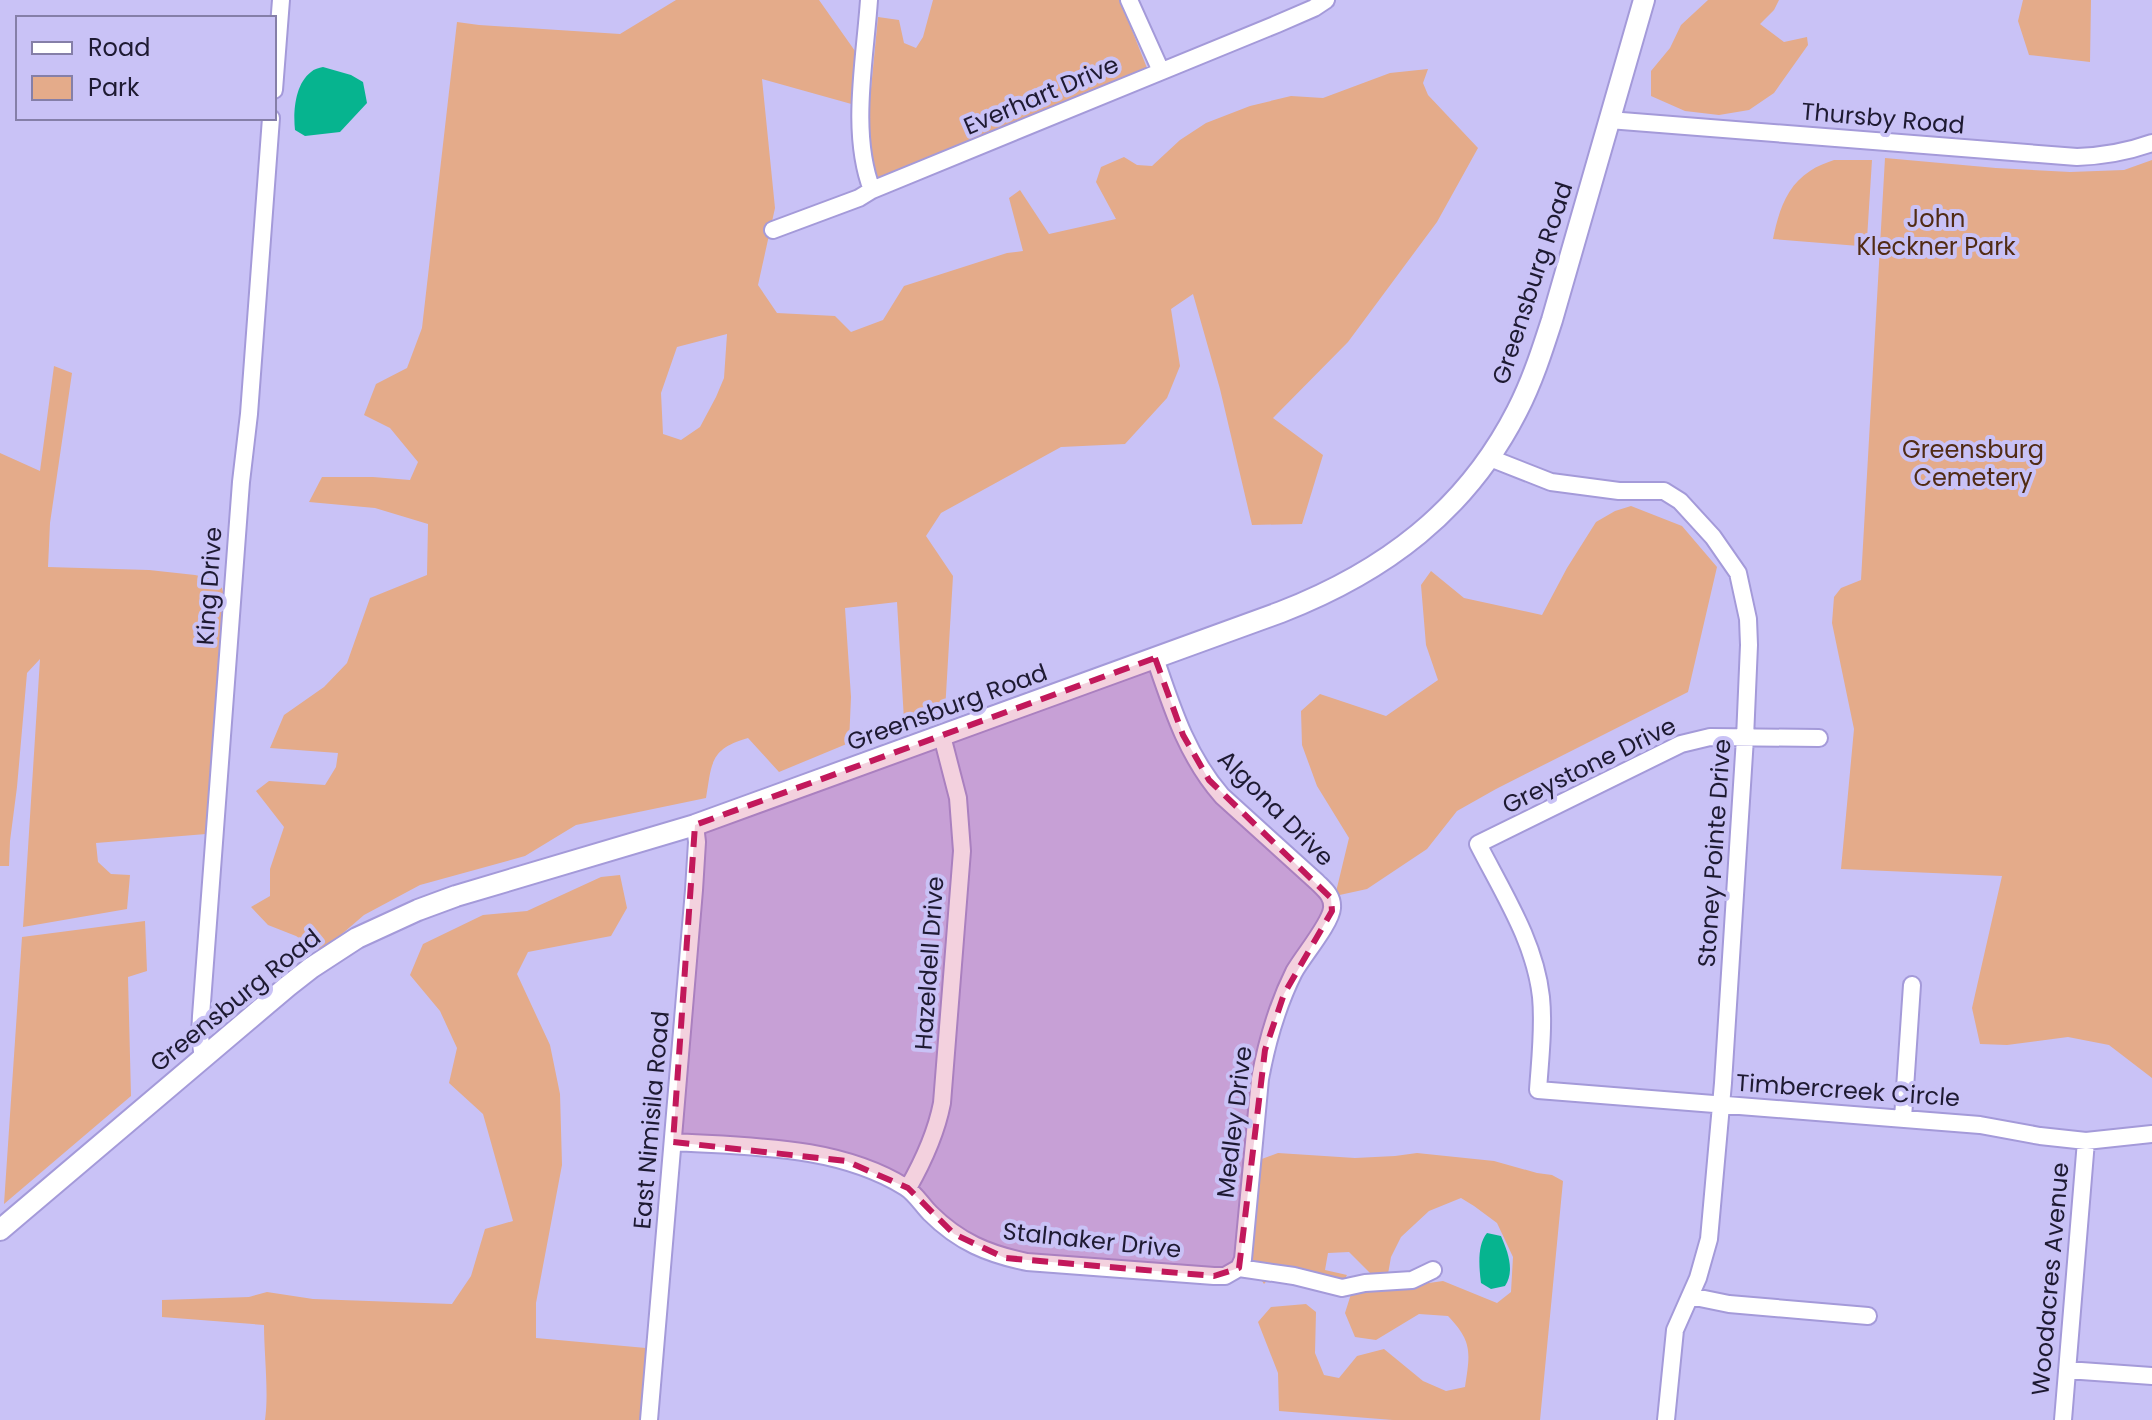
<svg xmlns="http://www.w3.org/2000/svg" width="2152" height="1420" font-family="Poppins,sans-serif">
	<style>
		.green { fill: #e4ab8a; fill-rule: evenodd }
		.water { fill: #06b48f }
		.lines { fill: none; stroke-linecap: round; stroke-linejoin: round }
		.minor-casing { stroke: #a49ad9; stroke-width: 20 }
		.major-casing { stroke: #a49ad9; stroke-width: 24 }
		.minor { stroke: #fff; stroke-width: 16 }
		.major { stroke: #fff; stroke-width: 20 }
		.marked { fill: #c2185b; fill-opacity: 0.2; stroke: #c2185b; stroke-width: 6; stroke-dasharray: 16 10; stroke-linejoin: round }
		.labels { text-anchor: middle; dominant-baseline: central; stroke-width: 8; stroke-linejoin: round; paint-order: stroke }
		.street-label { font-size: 24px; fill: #1e1a32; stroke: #c9c2f6 }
		.park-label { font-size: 24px; fill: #512b14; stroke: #c9c2f6 }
	</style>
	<rect width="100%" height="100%" fill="#c9c2f6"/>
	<path class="green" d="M676,0h143l36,51v54l-93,-26 13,129 -17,77 19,28 58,3 16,16 32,-12 21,-34 103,-33 16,-2 -14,-53 11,-8 29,44 67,-15 -20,-37 5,-15 23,-10 13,8 15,1 28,-26 26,-17 44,-17 41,-10 32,2 67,-25 38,-4 -5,14 5,12 50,53 -41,74 -89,120 -75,76 50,37 -21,69 -50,1 -32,-136 -27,-95 -22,15 9,57 -13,32 -42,46 -64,3 -120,66 -15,23 27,40 -8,135 -41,9 -7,-118 -52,6 6,89 -2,46 -70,29 -31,-34c-38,11 -36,24 -42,60l-130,27 -51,31 -105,29 -56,30 -43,37 -25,-16 -28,-11 -17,-18 19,-11v-27l14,-42 -28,-36 13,-10 56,4 11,-18 2,-14 -68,-5 14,-33 40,-28 23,-24 23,-65 57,-23 1,-51 -53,-16 -66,-6 13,-25h51l37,3 8,-18 -28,-34 -26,-13 12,-31 31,-16 15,-40 35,-306 22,3 141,9zM727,334l-3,44 -8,19 -16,30 -19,13 -18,-6 -2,-41 16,-46z
		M933,0h187l27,68 -268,114 -10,-24 -1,-38 10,-103 21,3 5,23 12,5 7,-11z
		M1708,0h71l-5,10 -14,14 24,18 23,-5 1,8 -34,48 -25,17 -30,5 -34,-4 -34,-15v-25l19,-23 11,-23z
		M2023,0h68l-1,62 -61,-7 -11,-34z
		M1885,158l111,10 74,4 54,-2 28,-10v918l-43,-33 -41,-8 -61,8 -27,-1 -8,-36 30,-132 -161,-7 13,-140 -22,-106 2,-26 7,-9 20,-8z
		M1834,160h38l-5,79 -8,7 -86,-7c5,-25 13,-53 37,-68 7,-5 16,-8 24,-11z
		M54,366l18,7 -22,150 -2,44 101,3 46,5 13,3 14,10 3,11 -19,235 -110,9 2,19 13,12 19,1 -3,34 -104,18 17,-268 -13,14 -10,114 -7,54 -1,25h-9v-413l40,18z
		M1631,506l51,20 35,41 -29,125 -192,97 -39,22 -30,38 -60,40 -32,7 14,-58 -32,-52 -15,-41 -1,-34 19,-17 66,22 52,-36 -12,-35 -5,-60 10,-14 33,27 78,17 25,-47 29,-46 19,-11z
		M620,875l7,33 -16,28 -83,16 -11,22 33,71 10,49 2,71 -26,138v35l110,10 -6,72h-375c4,-27 -1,-66 -1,-95l-102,-8v-17l87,-3 18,-5 46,7 139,5 19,-28 14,-47 28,-8 -30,-107 -34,-31 8,-35 -17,-37 -30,-36 13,-31 60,-29 44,-4 74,-34z
		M145,921l2,50 -19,6 3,119 -127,108 18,-267z
		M1278,1153l77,5 40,-2 22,-3 77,8 43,12 15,2 11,6 -23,239h-147l-114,-9 -1,-38 -20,-51 13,-15 35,-3 10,8 -1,41 9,22 15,3 18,-22 27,-7 39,32 23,10 19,-4c5,-34 8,-45 -17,-71l-29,-2 -43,26 -21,-3 -10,-24 6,-19 92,-13 54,22 14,-11 2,-35 -16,-34 -23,-17 -13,-8 -32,13 -28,26 -10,20 -3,17h-17l-22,-22 -21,1 -3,17 22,5 -4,7 -67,-11 -12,13 -17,-26 12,-98z"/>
	<path class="water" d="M323,67l28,8 12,7 4,21 -27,29 -35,4 -10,-6c-2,-18 0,-46 16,-58 3,-3 8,-4 12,-5z
		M1487,1233l14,3c7,16 14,35 4,50l-14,3 -10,-6c-2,-16 -4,-38 6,-50z"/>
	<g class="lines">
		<g class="minor-casing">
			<path id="minor" d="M869,0c-4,60 -19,133 3,190
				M1129,0l32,71
				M274,90l7,-90
				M1609,120l468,37c26,-1 50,-5 75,-14
				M773,230l86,-32 13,-8 405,-166 37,-16 12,-8
				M1490,458l61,24 68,9h45l16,10 33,36 25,36 10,46 1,26 -4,93 -22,345 -14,156 -11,39 -23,52 -9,90
				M1155,658c17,50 32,98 67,138l95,86c8,8 16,14 15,26 -1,15 -29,48 -38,64 -17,34 -27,69 -34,107l-17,180 -4,9
				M1819,738l-109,-1 -29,7 -203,100c25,49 57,98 63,153 3,31 -1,63 -3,93l442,35 60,11 46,5 66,-7
				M203,1058l-3,-21 1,-21 40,-534 8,-68 22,-296
				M1903,1118l9,-133
				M673,1142c78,5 164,3 232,45 10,6 17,18 25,26 29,29 58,41 97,49l187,14h11l14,-8 55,8 48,12 23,-5 47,-3 21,-10
				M908,1188c16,-28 28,-54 34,-85l20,-252 -4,-53 -16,-62
				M1690,1296l39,8 139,12
				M2067,1370l85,6
				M649,1420l45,-530 3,-48 -2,-17
				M2063,1420l23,-279"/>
		</g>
		<g class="major-casing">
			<path id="major" d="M0,1230l288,-244 23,-18 46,-30 61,-28 38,-14 239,-71 586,-213c103,-40 185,-101 236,-201 15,-29 25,-60 35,-91l92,-320"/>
		</g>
		<use href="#minor" class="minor"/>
		<use href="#major" class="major"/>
	</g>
	<path class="marked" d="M1155,658l28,77 26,45 122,118 1,13 -48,83 -19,56 -26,218 -25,8 -209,-18 -51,-24 -46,-46 -62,-27 -173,-19 22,-317z"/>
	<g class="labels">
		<g class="street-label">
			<text transform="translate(1041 95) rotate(-23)">Everhart Drive</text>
			<text transform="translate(1883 118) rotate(5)">Thursby Road</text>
			<text transform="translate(1532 283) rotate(-72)">Greensburg Road</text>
			<text transform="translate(209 586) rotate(-86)">King Drive</text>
			<text transform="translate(947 707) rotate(-20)">Greensburg Road</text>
			<text transform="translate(1589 765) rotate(-26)">Greystone Drive</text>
			<text transform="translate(1276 808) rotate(45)">Algona Drive</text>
			<text transform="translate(1714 853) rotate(-86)">Stoney Pointe Drive</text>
			<text transform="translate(929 963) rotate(-86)">Hazeldell Drive</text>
			<text transform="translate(235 1000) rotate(-39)">Greensburg Road</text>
			<text transform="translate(1848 1090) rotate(4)">Timbercreek Circle</text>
			<text transform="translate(651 1120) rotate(-85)">East Nimisila Road</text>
			<text transform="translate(1234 1122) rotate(-83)">Medley Drive</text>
			<text transform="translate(1092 1240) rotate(6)">Stalnaker Drive</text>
			<text transform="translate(2050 1279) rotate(-85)">Woodacres Avenue</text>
		</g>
		<g class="park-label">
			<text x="1936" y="218">John<tspan x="1936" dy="28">Kleckner Park</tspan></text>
			<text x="1973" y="449">Greensburg<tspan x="1973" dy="28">Cemetery</tspan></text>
		</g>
	</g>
	<rect x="16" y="16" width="260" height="104" fill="#c9c2f6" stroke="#857fa8" stroke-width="2"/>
	<rect x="32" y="42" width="40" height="12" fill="#ffffff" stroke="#857fa8" stroke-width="2"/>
	<text x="88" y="56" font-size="24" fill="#1e1a32">Road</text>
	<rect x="32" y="76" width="40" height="24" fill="#e4ab8a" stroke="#857fa8" stroke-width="2"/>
	<text x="88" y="96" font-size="24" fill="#1e1a32">Park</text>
</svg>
